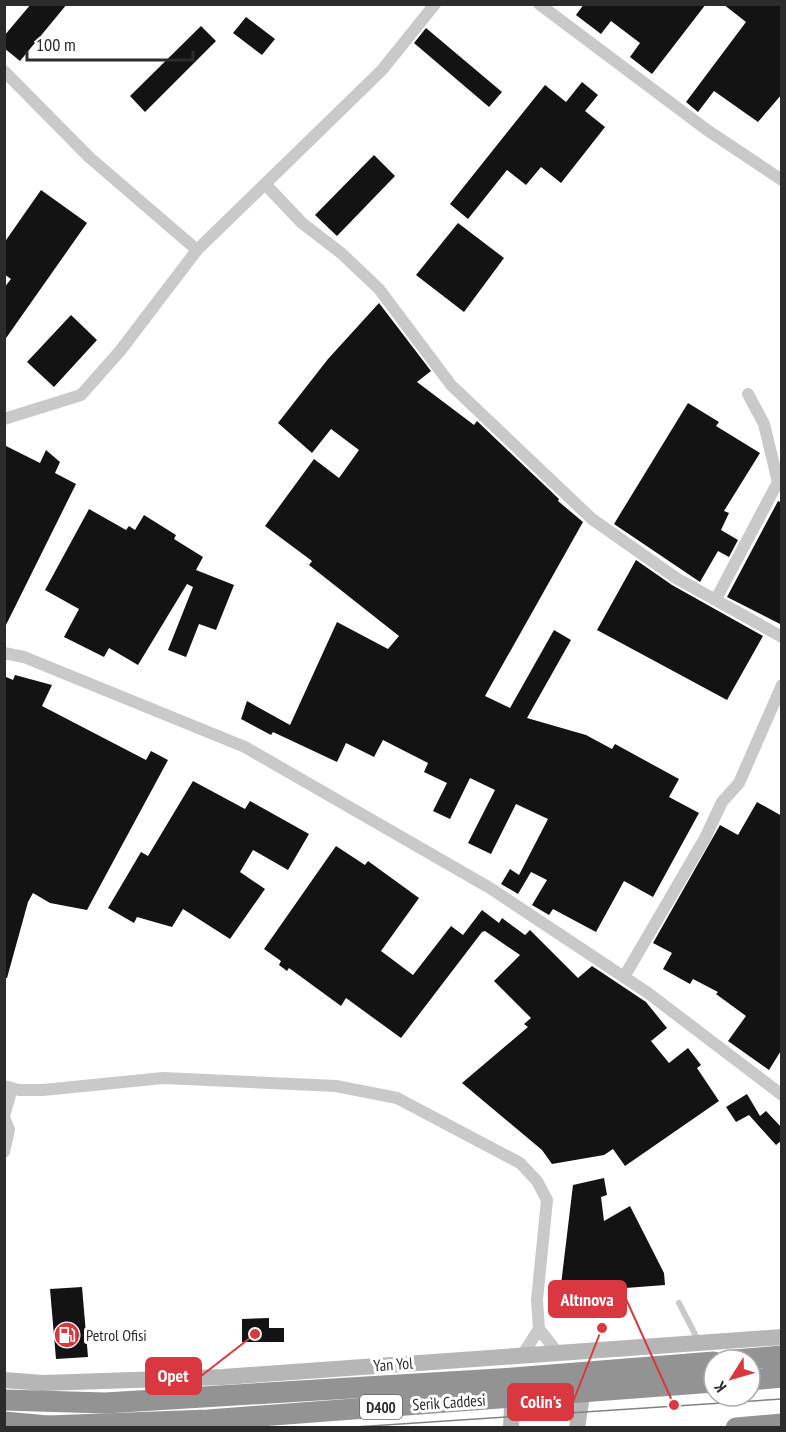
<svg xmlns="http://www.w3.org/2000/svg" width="786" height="1432" font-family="'PT Sans Narrow',sans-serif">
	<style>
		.building { fill: #131313 }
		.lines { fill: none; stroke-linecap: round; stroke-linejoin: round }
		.lane { stroke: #c9c9c9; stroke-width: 6 }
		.street { stroke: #c9c9c9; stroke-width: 12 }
		.secondary { stroke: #b6b6b6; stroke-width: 16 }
		.highway { stroke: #939393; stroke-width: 21 }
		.tram { stroke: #818181; stroke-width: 1.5 }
		.highway-bridge { stroke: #939393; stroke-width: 21 }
		.labels { text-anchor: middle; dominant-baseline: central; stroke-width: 6; stroke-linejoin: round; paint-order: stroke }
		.shield { fill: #fff; stroke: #6b6b6b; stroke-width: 1.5 }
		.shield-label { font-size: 15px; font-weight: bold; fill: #2c2c2c }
		.poi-label { font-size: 16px; fill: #2c2c2c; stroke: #fff; text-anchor: start }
		.street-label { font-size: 16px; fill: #2c2c2c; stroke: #fff }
		.leader { fill: none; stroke: #d93840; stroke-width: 2 }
		.callout-dot { fill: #d93840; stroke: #fff; stroke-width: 2 }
		.callout { fill: #d93840; stroke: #d93840; stroke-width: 2 }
		.callout-label { font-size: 18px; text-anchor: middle; font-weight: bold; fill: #fff }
	</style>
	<rect width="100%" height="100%" fill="#fff"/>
	<path class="building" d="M31,4h36l-47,57 -16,-13v-12z
		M584,4h122l-54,70 -22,-17 10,-14 -29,-22 -10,13 -25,-19z
		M723,4h59v90l-24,28 -44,-31 -16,21 -12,-10 60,-80z
		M246,17l29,22 -13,16 -29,-22z
		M201,26l15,15 -71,71 -15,-16z
		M426,28l76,64 -13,15 -75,-64z
		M582,82l16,13 -13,16 20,16 -44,56 -20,-16 -15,18 -19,-15 -39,49 -18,-15 95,-119 21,17z
		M374,155l21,21 -58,60 -22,-21z
		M41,190l46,33 -83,118v-53l7,-9 -7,-5v-31z
		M458,223l46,35 -40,54 -48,-37z
		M379,303l52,68 -14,11 57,43 3,-4 82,78 -1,2 25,21 -98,174 25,12 44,-78 17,10 -44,78 59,17 26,14 3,-5 64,35 -10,18 30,16 -46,84 -29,-16 -28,51 -43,-23 -4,6 -17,-10 15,-25 -16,-8 -13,22 -17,-10 9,-15 9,6 29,-56 -32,-15 -25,50 -23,-11 27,-53 -25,-12 -20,41 -17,-8 14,-28 -23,-11 4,-9 -45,-23 -9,17 -28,-14 -9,19 -64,-30 -2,3 -30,-16 6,-18 43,24 47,-103 51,27 11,-13 -90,-71 3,-4 -47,-35 49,-67 25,19 20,-28 -28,-21 -19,24 -34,-30 50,-64z
		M71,315l26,25 -43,47 -27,-25z
		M688,403l31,19 -3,4 44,27 -36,58 5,2 -8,17 17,10 -9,17 -11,-6 -18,31 -86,-58z
		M4,445l36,18 6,-13 14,12 -5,11 21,11 -72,145z
		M778,501l4,2v122l-55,-28z
		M89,509l37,21 3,-4 6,4 9,-15 32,20 -2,4 29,18 -7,13 38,15 -18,45 -17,-6 -13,33 -18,-7 25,-63 -6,-3 -49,81 -29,-17 -5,9 -40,-20 15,-28 -34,-19z
		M636,560l36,25 91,51 -36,64 -130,-70z
		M15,675l37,10 -10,21 104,54 5,-9 17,9 -81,150 -37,-7 -17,-10 -5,9 -21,76h-3v-302l9,4z
		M193,781l52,28 5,-8 59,33 -21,36 -35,-20 -13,22 25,17 -35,50 -47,-30 -11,18 -35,-10 -3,6 -26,-15 33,-56 7,4z
		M757,802l25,14v233l-13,21 -41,-29 18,-25 -30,-22 2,-2 -25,-13 -3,5 -27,-15 9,-16 -19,-10 67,-118 18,10z
		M336,846l29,19 3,-4 51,37 -38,53 32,24 38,-49 12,9 19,-25 17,13 3,-5 23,17 5,-5 48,48 14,-12 54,36 21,26 -16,13 18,22 19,-15 13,17 -4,3 22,33 -94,65 -12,-17 -9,6 -52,9 -10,-14 -80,-67 66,-56 -4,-3 7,-6 -37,-37 26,-26 -35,-24 -3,1 -81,106 -55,-40 -5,8 -52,-38 -2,3 -8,-6 2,-4 -17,-12z
		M747,1094l13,22 6,-5 16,17v12l-6,5 -27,-30 -13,7 -10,-15z
		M604,1178l3,17 -6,2 3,24 26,-15 34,67 1,12 -105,8 13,-108z
		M82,1287l6,70 -32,2 -6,-70z
		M269,1318v10h15v14h-42v-23z"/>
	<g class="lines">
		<path class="lane" d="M679,1303l20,39"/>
		<path class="street" d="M539,4l168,126 75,50
			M4,71l85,86 108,93
			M265,184l37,39 39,30 38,36 72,96 141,134 84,59 106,59
			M4,419l77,-24 39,-44 77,-101 185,-180 53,-66
			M716,599l62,-117 -14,-58 -16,-30
			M4,653l20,4 221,90 245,141 158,105 134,102
			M624,977l81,-139 17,-36 17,-19 43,-98
			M4,1086l15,4h24l120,-12 173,8 61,12 123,65 17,18 10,19 -10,100 2,29 18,23
			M4,1116l8,-28
			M4,1117l5,13 -5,22
			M523,1354l16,-25"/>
		<path class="secondary" d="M4,1380l39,3 180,-6 559,-40
			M575,1382l6,20 -4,26
			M511,1428l2,-42"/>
		<path class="highway" d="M734,1360l48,-4
			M750,1380l32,-3
			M4,1400l101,3 408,-25 201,-16
			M4,1422l44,4
			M736,1428l46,-4"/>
		<path class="tram" d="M340,1428l442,-29"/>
		<path class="highway-bridge" d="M48,1426l160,-6 506,-38"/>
	</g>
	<defs>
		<g id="fuel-disc" transform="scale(1.35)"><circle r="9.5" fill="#d93840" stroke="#fff"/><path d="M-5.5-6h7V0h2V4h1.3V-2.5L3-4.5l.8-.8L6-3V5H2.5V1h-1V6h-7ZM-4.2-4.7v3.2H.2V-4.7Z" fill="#fff"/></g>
	</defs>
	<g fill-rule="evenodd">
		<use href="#fuel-disc" x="67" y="1335"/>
	</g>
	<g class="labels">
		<rect class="shield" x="360" y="1395" width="42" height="24" rx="4.5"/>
		<g class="shield-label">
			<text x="381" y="1407">D400</text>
		</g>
		<g class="poi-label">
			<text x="86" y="1335">Petrol Ofisi</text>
		</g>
		<g class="street-label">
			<text transform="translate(393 1364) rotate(-4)">Yan Yol</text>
			<text transform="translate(449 1402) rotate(-4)">Serik Caddesi</text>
		</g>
	</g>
	<path class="leader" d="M674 1405L626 1299M255 1334L201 1376M602 1328L573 1402"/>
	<g class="callout-dot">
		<circle cx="674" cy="1405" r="6"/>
		<circle cx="255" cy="1334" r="6"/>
		<circle cx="602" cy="1328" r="6"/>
	</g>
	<g class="callout">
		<rect x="549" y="1281" width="77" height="36" rx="6"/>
		<rect x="146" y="1358" width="55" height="36" rx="6"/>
		<rect x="508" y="1384" width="65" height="36" rx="6"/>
	</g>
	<g class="callout-label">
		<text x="587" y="1306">Altınova</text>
		<text x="173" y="1382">Opet</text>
		<text x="541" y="1408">Colin's</text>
	</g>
	<rect width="786" height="1432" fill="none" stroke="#2c2c2c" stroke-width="12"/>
	<g transform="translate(732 1378) rotate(233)"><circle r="28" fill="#ffffff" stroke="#ababab" stroke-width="1.5"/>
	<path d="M0-4.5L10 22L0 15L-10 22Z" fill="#d93840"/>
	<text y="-9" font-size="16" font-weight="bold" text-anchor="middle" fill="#2c2c2c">K</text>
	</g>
	<path d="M27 51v9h166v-9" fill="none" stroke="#2c2c2c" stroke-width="3"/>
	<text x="36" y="51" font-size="18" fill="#2c2c2c" stroke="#ffffff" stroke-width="4.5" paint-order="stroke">100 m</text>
</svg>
